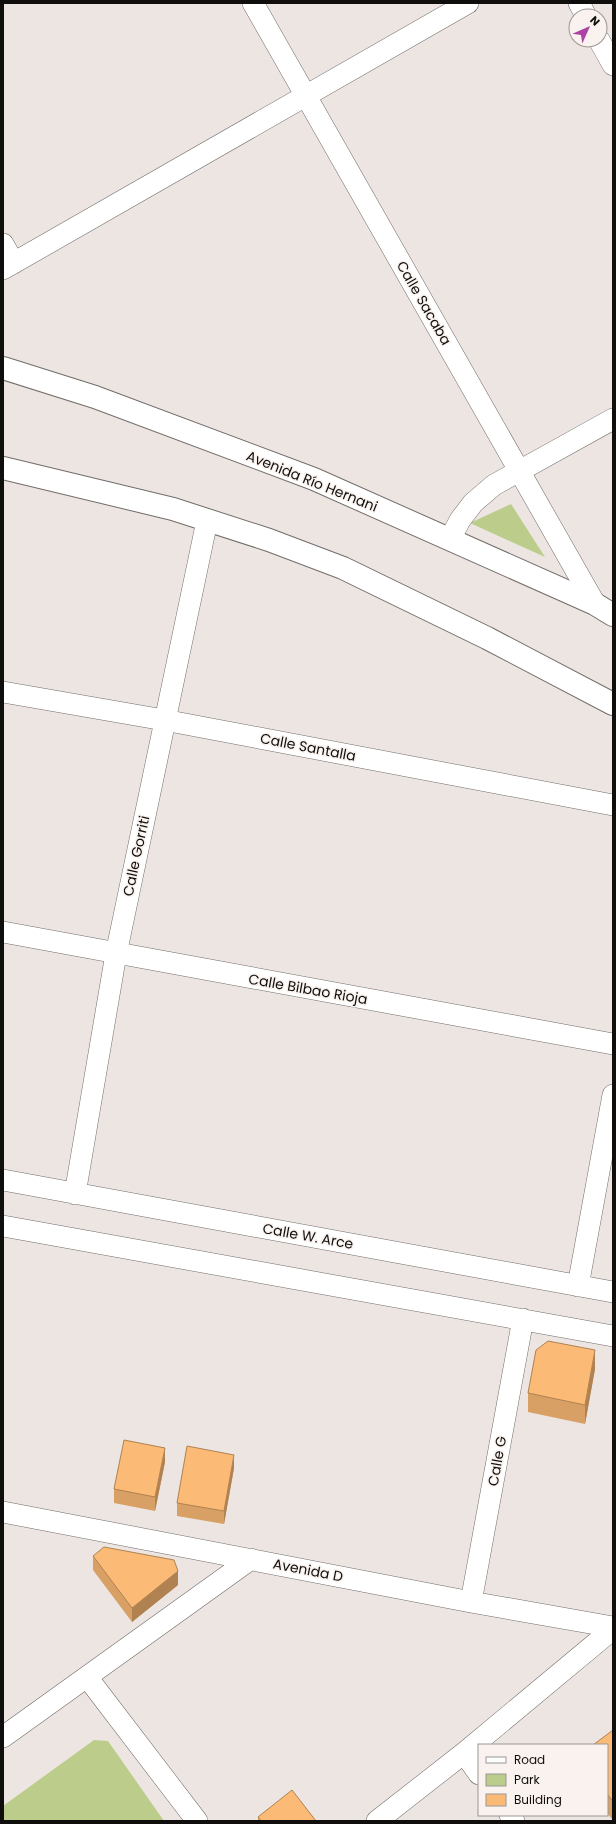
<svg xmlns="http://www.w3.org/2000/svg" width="616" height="1824" font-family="Poppins,sans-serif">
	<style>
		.green { fill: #bccc8a }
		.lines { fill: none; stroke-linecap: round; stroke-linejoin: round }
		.street-casing { stroke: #736d69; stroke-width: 22 }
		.secondary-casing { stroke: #736d69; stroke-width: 24 }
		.street { stroke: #fff; stroke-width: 21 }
		.secondary { stroke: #fff; stroke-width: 22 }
		.wall { fill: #d8a065 }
		.shaded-wall { fill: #b08252 }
		.building { fill: #fbba75; stroke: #b08252 }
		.labels { text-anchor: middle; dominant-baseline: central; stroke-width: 3; stroke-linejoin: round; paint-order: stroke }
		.street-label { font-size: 14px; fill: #100e0c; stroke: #f9f2ee }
	</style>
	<rect width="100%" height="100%" fill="#ece5e1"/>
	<path class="green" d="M511,504l34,53 -75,-34z
		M94,1740l14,1 56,80h-161v-15z"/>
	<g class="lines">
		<g class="street-casing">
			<path id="street" d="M253,3l342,601
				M579,3l7,13
				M599,40l14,25
				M3,244l11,19
				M3,269l465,-266
				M450,539l10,-19 13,-17 21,-18 119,-66
				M3,692l161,28 449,85
				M3,932l610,112
				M3,1180l610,112
				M75,1194l41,-240 91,-433
				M3,1226l610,110
				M578,1286l35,-191
				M3,1512l468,90 142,25
				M471,1602l52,-283
				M87,1677l110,144
				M3,1737l248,-178
				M464,1753l15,21
				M510,1815l4,6
				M377,1821l87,-68 149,-124"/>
		</g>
		<g class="secondary-casing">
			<path id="secondary" d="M3,368l92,29 219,82 281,125 18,11
				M3,468l170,41 96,31 74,28 144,70 126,66"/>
		</g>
		<use href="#street" class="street"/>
		<use href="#secondary" class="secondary"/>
	</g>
	<path class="wall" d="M595,1369l-10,55 -57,-12v-19z
		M165,1462l-10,49 -41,-8v-14z
		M234,1468l-10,56 -47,-8v-13z
		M93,1556l85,29 -46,37 -39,-52z
		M613,1730v89h-1l-5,-6v-68z
		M258,1817l58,4h-58z"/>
	<path class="shaded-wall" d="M595,1350v19l-10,55v-19z
		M165,1448v14l-10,49v-14z
		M234,1455v13l-10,56v-13z
		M178,1571v14l-46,37v-14z
		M612,1800h1v19h-1z"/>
	<path class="building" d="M548,1341l47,9 -10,55 -57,-12 8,-43z
		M124,1440l41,8 -10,49 -41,-8z
		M187,1446l47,9 -10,56 -47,-8z
		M104,1547l70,13 4,11 -46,37 -39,-52z
		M613,1730v70h-1l-5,-6v-49h-14z
		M292,1790l24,31h-55l-3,-4z"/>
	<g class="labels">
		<g class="street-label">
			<text transform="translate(424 303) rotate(60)">Calle Sacaba</text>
			<text transform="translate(312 481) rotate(22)">Avenida Río Hernani</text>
			<text transform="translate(308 747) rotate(11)">Calle Santalla</text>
			<text transform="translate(136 856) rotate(-78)">Calle Gorriti</text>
			<text transform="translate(308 989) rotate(10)">Calle Bilbao Rioja</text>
			<text transform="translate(308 1236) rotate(10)">Calle W. Arce</text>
			<text transform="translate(497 1461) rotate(-80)">Calle G</text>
			<text transform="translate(308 1570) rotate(11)">Avenida D</text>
		</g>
	</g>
	<rect width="616" height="1824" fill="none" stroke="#100e0c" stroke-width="8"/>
	<rect x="478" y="1744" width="130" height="72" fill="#f9f2ee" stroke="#9c9794"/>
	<rect x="486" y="1757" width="20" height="6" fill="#ffffff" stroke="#9c9794"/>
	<text x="514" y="1764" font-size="12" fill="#100e0c">Road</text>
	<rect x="486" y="1774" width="20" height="12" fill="#bccc8a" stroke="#9c9794"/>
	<text x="514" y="1784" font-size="12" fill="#100e0c">Park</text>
	<rect x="486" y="1794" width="20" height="12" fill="#fbba75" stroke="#9c9794"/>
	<text x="514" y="1804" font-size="12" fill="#100e0c">Building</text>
	<g transform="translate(588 28) rotate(45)"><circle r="19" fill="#f9f2ee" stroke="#9c9794"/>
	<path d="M0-3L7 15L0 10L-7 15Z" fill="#ad43a4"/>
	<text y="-6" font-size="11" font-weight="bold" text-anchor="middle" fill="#100e0c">N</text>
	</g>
</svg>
